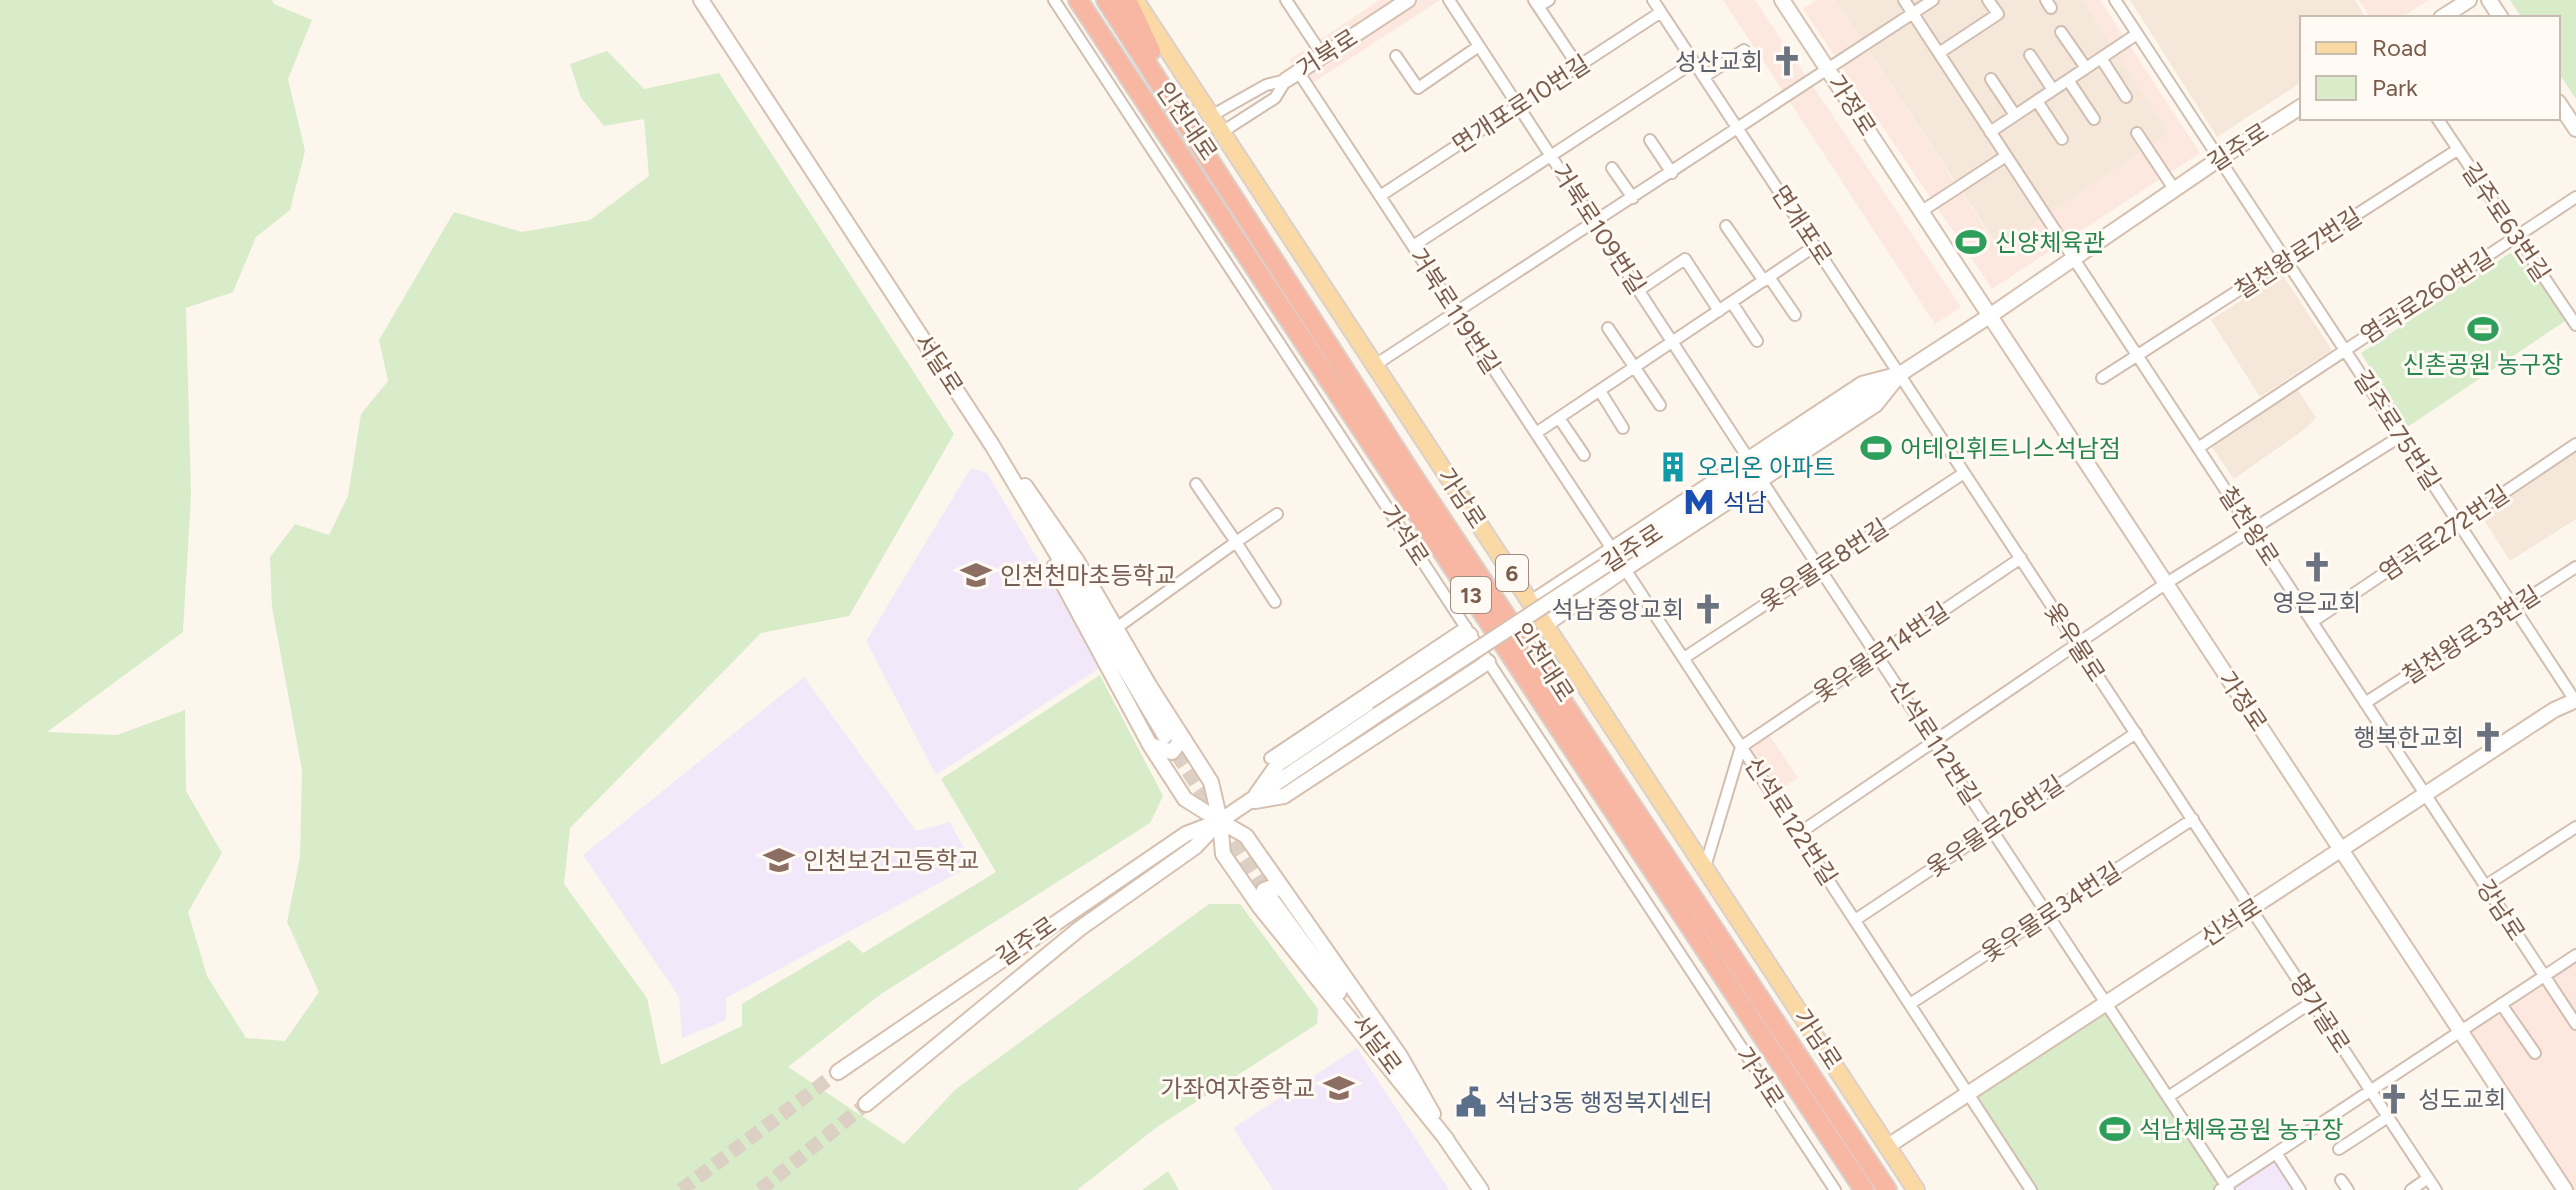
<svg xmlns="http://www.w3.org/2000/svg" width="2576" height="1190" font-family="Figtree,'Noto Sans KR',sans-serif">
	<style>
		.residential { fill: #f5e8da }
		.commercial { fill: #fde8e0 }
		.education { fill: #f3e8fa }
		.green { fill: #d8ecc9 }
		.lines { fill: none; stroke-linecap: round; stroke-linejoin: round }
		.secondary-tunnel { stroke: #dcd0c4; stroke-width: 14; stroke-dasharray: 14 7; stroke-linecap: butt }
		.street-casing { stroke: #d1beb0; stroke-width: 14 }
		.secondary-casing { stroke: #d6c0b0; stroke-width: 18 }
		.primary-casing { stroke: #dad1cd; stroke-width: 20 }
		.highway-casing { stroke: #dad1cd; stroke-width: 22 }
		.street { stroke: #fff; stroke-width: 10 }
		.secondary { stroke: #fff; stroke-width: 14 }
		.primary { stroke: #fbd9a5; stroke-width: 16 }
		.highway { stroke: #f7b7a3; stroke-width: 18 }
		.secondary-bridge-casing { stroke: #d6c0b0; stroke-width: 18; stroke-linecap: butt }
		.secondary-bridge { stroke: #fff; stroke-width: 14 }
		.labels { text-anchor: middle; dominant-baseline: central; stroke-width: 6; stroke-linejoin: round; paint-order: stroke }
		.shield { fill: #fffaf3; stroke: #a28b7f; stroke-width: 2 }
		.shield-label { font-size: 22px; font-weight: bold; fill: #7a5c4d }
		.street-label { font-size: 24px; fill: #7a5c4d; stroke: #fffaf3 }
		.worship-label { font-size: 24px; fill: #5b616d; stroke: #fffaf3; text-anchor: end }
		.leisure-label { font-size: 24px; fill: #27864d; stroke: #fffaf3; text-anchor: start }
		.culture-label { font-size: 24px; fill: #0d838f; stroke: #fffaf3; text-anchor: start }
		.transit-label { font-size: 24px; fill: #164399; stroke: #fffaf3; text-anchor: start }
		.education-label { font-size: 24px; fill: #785e54; stroke: #fffaf3; text-anchor: start }
		.service-label { font-size: 24px; fill: #4e5e75; stroke: #fffaf3; text-anchor: start }
	</style>
	<rect width="100%" height="100%" fill="#fdf6ec"/>
	<path class="residential" d="M1835,0h248l86,133 -170,115z
		M2130,0h225l11,18h-64v64l-85,55z
		M2282,274l50,76 -72,47 -49,-77z
		M2294,384l22,34 -10,10 -72,51 -26,-37z
		M2576,447v72l-66,42 -31,-49z"/>
	<path class="commercial" d="M1380,0h60l-132,86 -19,-26z
		M1723,0h32l206,307 -26,17z
		M1817,0h18l163,248 171,-115 -86,-133h17l100,153 -208,136 -189,-280z
		M2359,0h70l-29,18h-29z
		M1766,730l32,48 -25,16 -32,-47z
		M2576,959v231h-7l-104,-159z"/>
	<path class="education" d="M971,468l16,5 114,194 -165,108 -70,-134z
		M804,677l112,154 34,-9 23,43 -247,133v22l-44,18 -3,-41 -96,-142z
		M1357,1048l92,142h-176l-40,-62z
		M2276,1153l24,37h-71z"/>
	<path class="green" d="M0,0h272l2,4 38,16 -24,59 17,72 -15,59 -34,27 -23,55 -47,16 5,187 -8,137 -136,100 70,3 68,-25 1,81 36,62 -34,59 19,64 39,62 39,3 34,-49 -32,-70 13,-65 2,-87 -30,-163 -2,-50 25,-33 34,11 19,-39 13,-82 27,-33 -9,-41 75,-128 68,20 68,-12 59,-44 -5,-57 -40,7 -23,-28 -11,-34 37,-13 37,38 75,-16 235,361 -105,182 -88,17 -191,195 -6,56 83,114 14,67 81,-39v-22l107,-64 14,13 133,-81 -55,-93 159,-104 63,121 -13,27 -269,171 -93,73 116,77 52,-55 253,-185h31l78,105 -1,15 -160,103 -80,63h-1077z
		M2510,0h66v99l-18,-27v-54h-36z
		M2522,245l49,72 -165,111 -45,-75z
		M2107,1004l119,182 -6,4h-187l-64,-95z
		M1168,1171l11,19h-37z"/>
	<g class="lines">
		<path class="secondary-tunnel" d="M1165,736l106,163
			M681,1190l157,-118
			M760,1190l106,-86"/>
		<g class="street-casing">
			<path id="street" d="M1054,0l781,1190
				M1286,0l37,56
				M1449,0l299,458
				M1534,0l44,66
				M1653,0l783,1190
				M1904,0l672,1024
				M2046,0l5,8
				M2115,0l461,702
				M1539,6l10,-6
				M2061,32l25,36
				M1939,53l59,-39 -10,-14
				M2030,55l23,35
				M1396,56l22,32 61,-42
				M2101,58l25,39
				M1299,73l315,479
				M1704,77l40,-27
				M1991,79l24,36
				M2068,80l26,39
				M2037,101l25,38
				M1211,116l55,-31 20,-5
				M2437,118l139,207
				M1222,132l53,-34 11,-18
				M1990,132l147,-98
				M2137,133l37,56
				M1650,140l22,33
				M1612,168l21,30
				M1380,196l281,-184
				M1922,211l84,-55
				M1726,226l38,55
				M1413,246l281,-184
				M1769,277l26,38
				M1639,290l46,-31 34,52
				M1732,303l25,38
				M1608,328l52,77
				M1375,365l558,-365
				M2102,378l355,-228
				M1600,391l23,37
				M1559,418l25,37
				M1536,433l279,-187
				M2198,448l378,-251
				M1762,481l467,709
				M1196,484l40,58 41,-28
				M1623,566l408,624
				M2312,622l264,-178
				M1115,629l121,-87 39,60
				M1684,658l280,-185
				M2365,703l211,-136
				M1270,758l196,-131
				M1798,834l367,-250 236,-148
				M1705,867l36,-120 280,-189
				M2485,886l91,-59
				M1855,920l281,-187
				M1910,1004l283,-185
				M2501,1004l34,49
				M2168,1097l144,-95
				M2339,1149l49,-32
				M2276,1153l24,37
				M2341,1180l7,10
				M2220,1190l356,-235
				M2411,1190l17,-12"/>
		</g>
		<g class="secondary-casing">
			<path id="secondary" d="M701,0l291,445 173,291
				M1782,0l783,1190
				M2489,0l12,18
				M2441,18l28,-18
				M1286,80l122,-80
				M2558,102l18,27
				M1025,486l52,75 72,124 62,97 9,39 26,15 154,220 33,58
				M1635,546l356,-231 228,-156 83,-53
				M1054,567l96,178 35,54 35,22 3,33 36,52 188,234
				M1531,603l331,-219 38,-10 -25,31 -250,164 -80,56
				M1150,745l22,7 7,-9 -1,-12
				M1256,795l22,-31 192,-129
				M1255,801l29,-5 204,-134
				M1271,899l68,93
				M1259,906l5,-16 11,-4 9,5
				M838,1072l348,-238 34,-13 157,-106
				M866,1104l213,-175 116,-82 22,-23
				M1443,1135l38,55
				M1888,1146l666,-436 22,-10"/>
		</g>
		<g class="primary-casing">
			<path id="primary" d="M1135,0l781,1190"/>
		</g>
		<g class="highway-casing">
			<path id="highway" d="M1078,0l786,1190
				M1106,0l307,476 474,714
				M1127,0l24,51"/>
		</g>
		<use href="#street" class="street"/>
		<use href="#secondary" class="secondary"/>
		<use href="#primary" class="primary"/>
		<use href="#highway" class="highway"/>
		<g class="secondary-bridge-casing">
			<path id="secondary-bridge" d="M1377,715l258,-169"/>
		</g>
		<use href="#secondary-bridge" class="secondary-bridge"/>
	</g>
	<defs>
		<g id="church-bare" transform="scale(2.4)"><path d="M-1.2-6h2.4v3.5h3.3v2.4h-3.3V6h-2.4V-.1h-3.3v-2.4h3.3Z" fill="#6b7280" stroke="#fffaf3" stroke-width="2.5" paint-order="stroke"/></g>
		<g id="stadium-bare" transform="scale(2.4)"><path d="M0-5a6.5 5 0 1 0 0 10a6.5 5 0 1 0 0-10ZM-3.5-1.8h7v3.6h-7Z" fill="#2e9e5b" stroke="#fffaf3" stroke-width="2.5" paint-order="stroke"/></g>
		<g id="building-bare" transform="scale(2.4)"><path d="M-4-6H4V6H1V3H-1V6H-4ZM-2.5-4.3h1.7v1.8h-1.7ZM.8-4.3h1.7v1.8H.8ZM-2.5-1h1.7V.8h-1.7ZM.8-1h1.7V.8H.8Z" fill="#0f9aa8" stroke="#fffaf3" stroke-width="2.5" paint-order="stroke"/></g>
		<g id="metro-bare" transform="scale(2.4)"><path d="M-5.5 5V-5H-3L0 0L3-5H5.5V5H3V-.5L0 4L-3-.5V5Z" fill="#1a4fb4" stroke="#fffaf3" stroke-width="2.5" paint-order="stroke"/></g>
		<g id="school-bare" transform="scale(2.4)"><path d="M0-5L7-2L0 1L-7-2ZM-4 1L0 2.5L4 1V4Q0 6-4 4Z" fill="#8d6e63" stroke="#fffaf3" stroke-width="2.5" paint-order="stroke"/></g>
		<g id="civic-bare" transform="scale(2.4)"><path d="M-.6-6.5H3V-4.5H.6V-3L4-1V1h2V6H-6V1h2V-1L-.6-3ZM-1.2 2.5V6h2.4V2.5Z" fill="#5c6f8a" stroke="#fffaf3" stroke-width="2.5" paint-order="stroke"/></g>
	</defs>
	<g fill-rule="evenodd">
		<use href="#church-bare" x="1787" y="61"/>
		<use href="#stadium-bare" x="1971" y="242"/>
		<use href="#stadium-bare" x="2483" y="329"/>
		<use href="#stadium-bare" x="1876" y="448"/>
		<use href="#building-bare" x="1673" y="467"/>
		<use href="#metro-bare" x="1699" y="502"/>
		<use href="#church-bare" x="2317" y="567"/>
		<use href="#school-bare" x="976" y="575"/>
		<use href="#church-bare" x="1708" y="609"/>
		<use href="#church-bare" x="2488" y="737"/>
		<use href="#school-bare" x="779" y="860"/>
		<use href="#school-bare" x="1339" y="1088"/>
		<use href="#church-bare" x="2394" y="1099"/>
		<use href="#civic-bare" x="1471" y="1102"/>
		<use href="#stadium-bare" x="2115" y="1129"/>
	</g>
	<g class="labels">
		<g class="shield">
			<rect x="1496" y="555" width="32" height="36" rx="6"/>
			<rect x="1451" y="577" width="40" height="36" rx="6"/>
		</g>
		<g class="shield-label">
			<text x="1512" y="573">6</text>
			<text x="1471" y="595">13</text>
		</g>
		<g class="street-label">
			<text transform="translate(1327 53) rotate(-33)">거북로</text>
			<text transform="translate(1521 104) rotate(-33)">면개포로10번길</text>
			<text transform="translate(1852 105) rotate(57)">가정로</text>
			<text transform="translate(1187 121) rotate(56)">인천대로</text>
			<text transform="translate(2238 147) rotate(-33)">길주로</text>
			<text transform="translate(2506 222) rotate(56)">길주로63번길</text>
			<text transform="translate(1802 225) rotate(57)">면개포로</text>
			<text transform="translate(1599 229) rotate(57)">거북로109번길</text>
			<text transform="translate(2298 253) rotate(-33)">칠천왕로7번길</text>
			<text transform="translate(2427 296) rotate(-33)">염곡로260번길</text>
			<text transform="translate(1455 311) rotate(57)">거북로119번길</text>
			<text transform="translate(939 364) rotate(57)">서달로</text>
			<text transform="translate(2397 430) rotate(57)">길주로75번길</text>
			<text transform="translate(1462 498) rotate(57)">가남로</text>
			<text transform="translate(2249 526) rotate(57)">칠천왕로</text>
			<text transform="translate(2444 533) rotate(-34)">염곡로272번길</text>
			<text transform="translate(1405 535) rotate(57)">가석로</text>
			<text transform="translate(1632 548) rotate(-33)">길주로</text>
			<text transform="translate(1824 565) rotate(-33)">옻우물로8번길</text>
			<text transform="translate(2471 635) rotate(-33)">칠천왕로33번길</text>
			<text transform="translate(2075 642) rotate(57)">옻우물로</text>
			<text transform="translate(1881 652) rotate(-34)">옻우물로14번길</text>
			<text transform="translate(1544 662) rotate(57)">인천대로</text>
			<text transform="translate(2243 701) rotate(56)">가정로</text>
			<text transform="translate(1935 742) rotate(57)">신석로112번길</text>
			<text transform="translate(1791 821) rotate(57)">신석로122번길</text>
			<text transform="translate(1995 826) rotate(-34)">옻우물로26번길</text>
			<text transform="translate(2501 910) rotate(57)">강남로</text>
			<text transform="translate(2051 912) rotate(-33)">옻우물로34번길</text>
			<text transform="translate(2231 922) rotate(-33)">신석로</text>
			<text transform="translate(1026 941) rotate(-35)">길주로</text>
			<text transform="translate(2320 1013) rotate(57)">명가골로</text>
			<text transform="translate(1818 1039) rotate(57)">가남로</text>
			<text transform="translate(1377 1044) rotate(54)">서달로</text>
			<text transform="translate(1760 1077) rotate(57)">가석로</text>
		</g>
		<g class="worship-label">
			<text x="1763" y="61">성산교회</text>
			<text x="2317" y="602" text-anchor="middle">영은교회</text>
			<text x="1684" y="609">석남중앙교회</text>
			<text x="2464" y="737">행복한교회</text>
			<text x="2418" y="1099" text-anchor="start">성도교회</text>
		</g>
		<g class="leisure-label">
			<text x="1995" y="242">신양체육관</text>
			<text x="2483" y="364" text-anchor="middle">신촌공원 농구장</text>
			<text x="1900" y="448">어테인휘트니스석남점</text>
			<text x="2139" y="1129">석남체육공원 농구장</text>
		</g>
		<g class="culture-label">
			<text x="1697" y="467">오리온 아파트</text>
		</g>
		<g class="transit-label">
			<text x="1723" y="502">석남</text>
		</g>
		<g class="education-label">
			<text x="1000" y="575">인천천마초등학교</text>
			<text x="803" y="860">인천보건고등학교</text>
			<text x="1315" y="1088" text-anchor="end">가좌여자중학교</text>
		</g>
		<g class="service-label">
			<text x="1495" y="1102">석남3동 행정복지센터</text>
		</g>
	</g>
	<rect x="2300" y="16" width="260" height="104" fill="#fffaf3" stroke="#cabbb1" stroke-width="2"/>
	<rect x="2316" y="42" width="40" height="12" fill="#fbd9a5" stroke="#cabbb1" stroke-width="2"/>
	<text x="2372" y="56" font-size="24" fill="#7a5c4d">Road</text>
	<rect x="2316" y="76" width="40" height="24" fill="#d8ecc9" stroke="#cabbb1" stroke-width="2"/>
	<text x="2372" y="96" font-size="24" fill="#7a5c4d">Park</text>
</svg>
